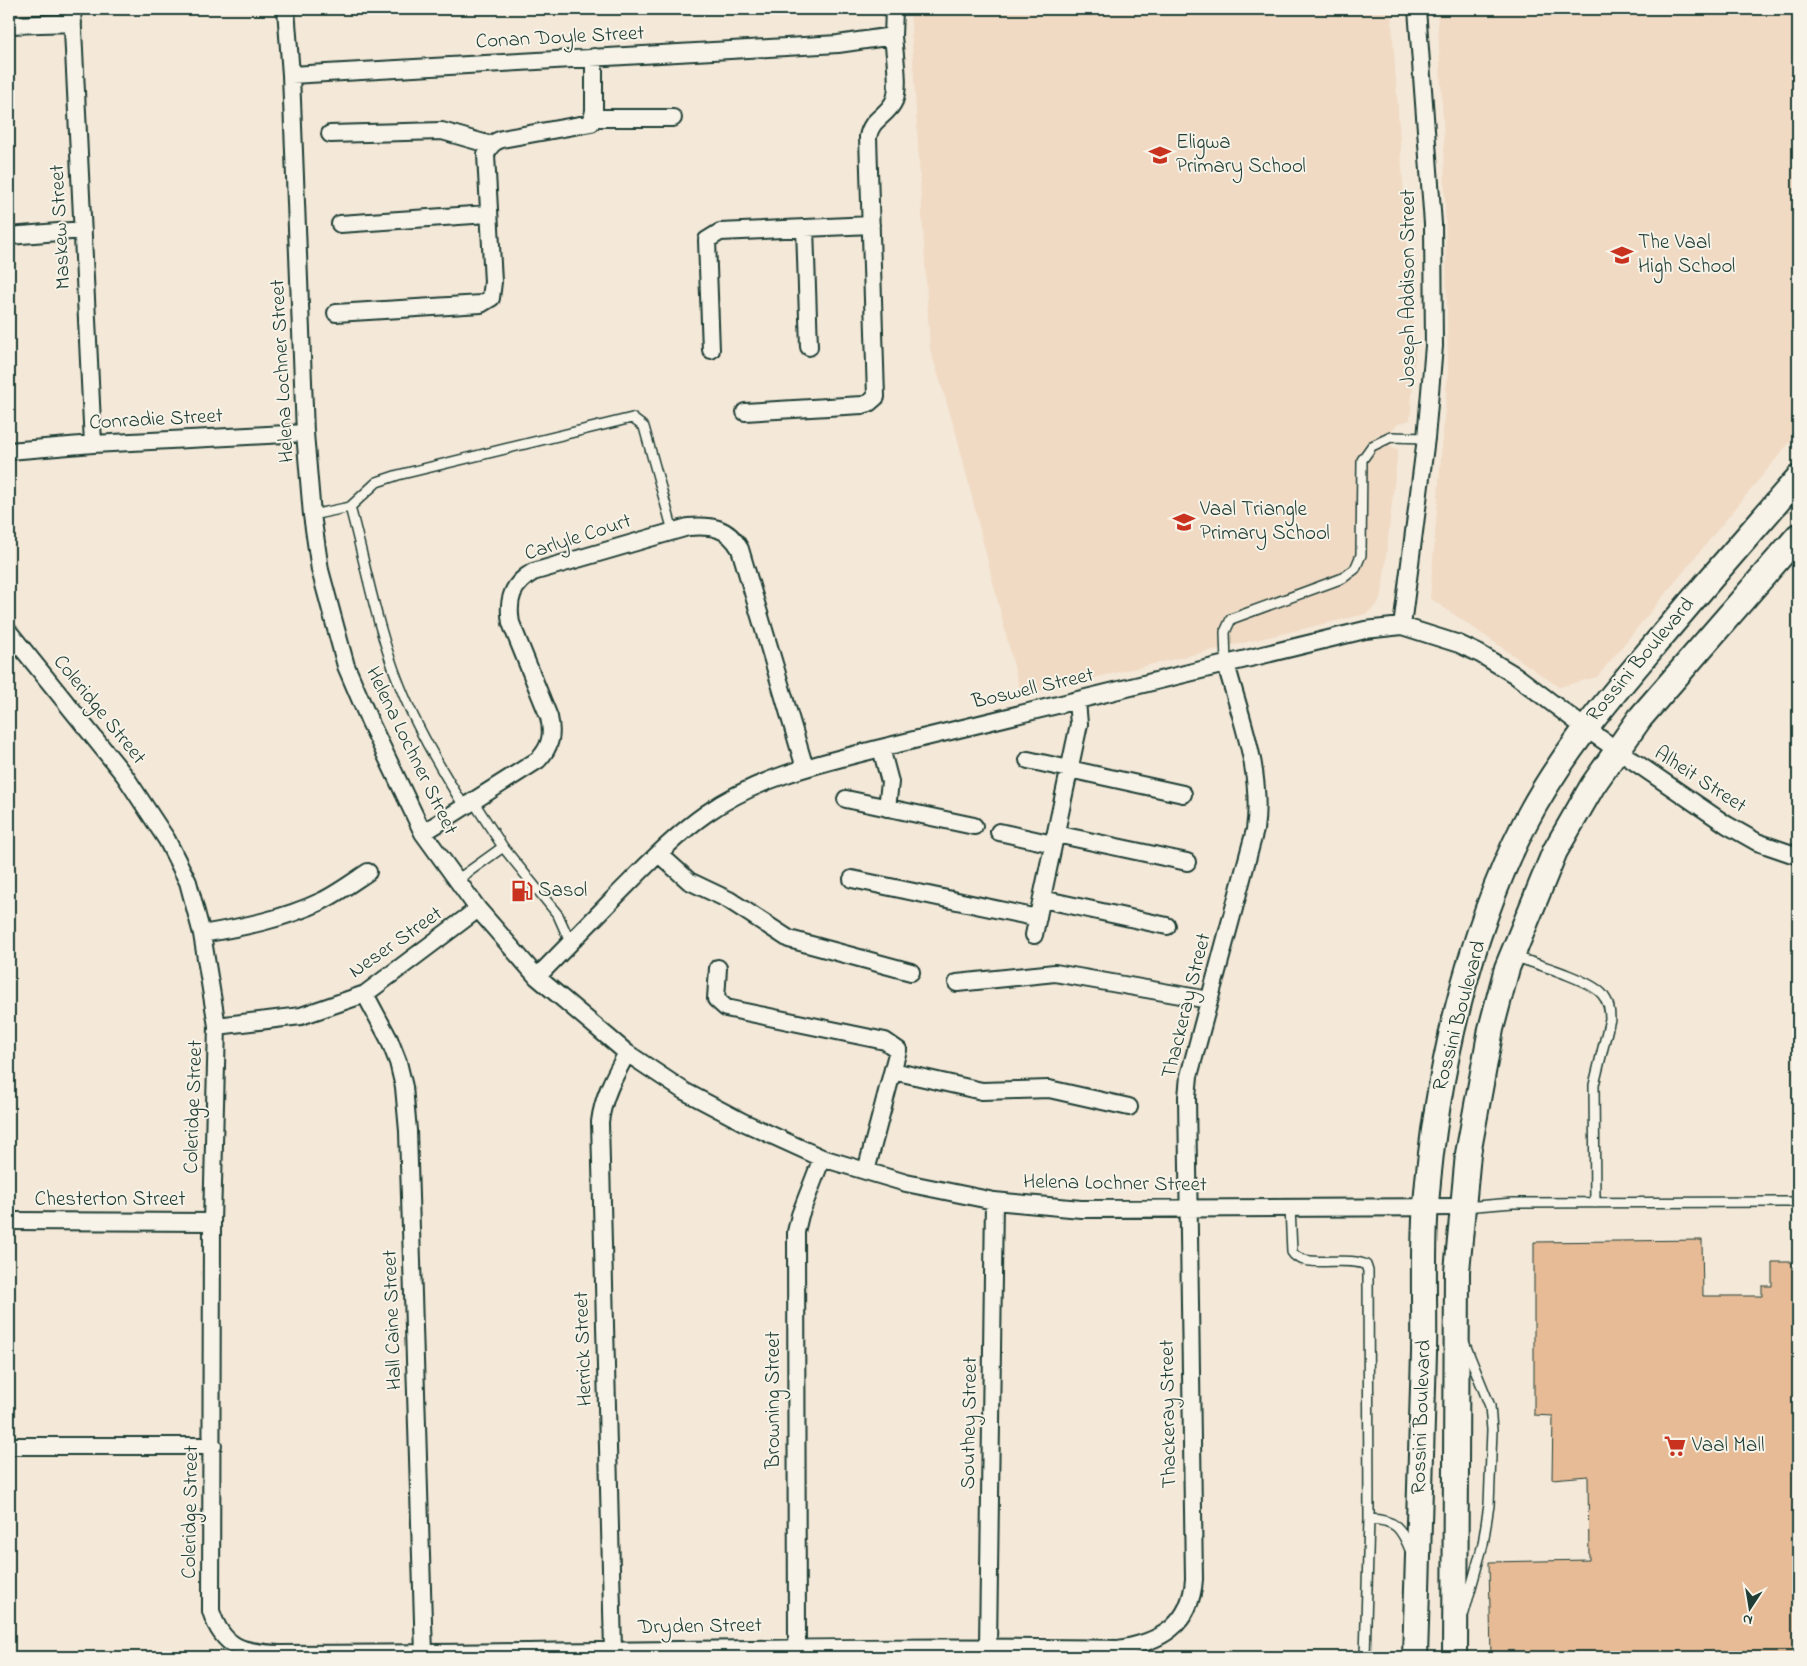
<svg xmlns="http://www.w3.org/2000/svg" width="1807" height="1666" font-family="'Indie Flower',sans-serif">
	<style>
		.built { fill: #f0dac4 }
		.building { fill: #e6bb96; stroke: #1f3d34 }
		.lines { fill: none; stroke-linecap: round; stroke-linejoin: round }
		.lane-casing { stroke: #1f3d34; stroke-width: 12 }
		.street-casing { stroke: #1f3d34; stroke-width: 20 }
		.secondary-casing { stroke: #1f3d34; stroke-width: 28 }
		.lane { stroke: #f7f3e8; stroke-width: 9 }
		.street { stroke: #f7f3e8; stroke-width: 16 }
		.secondary { stroke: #f7f3e8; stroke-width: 24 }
		.labels { text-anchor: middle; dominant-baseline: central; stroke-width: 4; stroke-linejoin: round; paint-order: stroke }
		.street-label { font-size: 21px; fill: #1f3d34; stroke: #f7f3e8 }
		.poi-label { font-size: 21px; fill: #1f3d34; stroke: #f7f3e8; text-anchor: start }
	</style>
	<rect width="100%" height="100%" fill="#f4e8d8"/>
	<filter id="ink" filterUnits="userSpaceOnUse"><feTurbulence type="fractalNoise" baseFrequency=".02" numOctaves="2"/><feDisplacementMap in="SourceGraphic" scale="10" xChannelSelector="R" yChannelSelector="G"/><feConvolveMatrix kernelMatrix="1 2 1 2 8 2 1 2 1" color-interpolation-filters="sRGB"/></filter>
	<g filter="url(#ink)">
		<path class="built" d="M910,9h481l24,347 -5,64 -12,4 -6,6 -2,17 8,2 -16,145 -5,11 -11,9 -345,81 -65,-262 -26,-84z
			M1437,9h361v423l-201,245 -38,10 -129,-89 18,-229 -4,-229z"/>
		<path class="building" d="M1702,1240l1,56h59v-10h10v-24h26v395h-307l-2,-95 100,-2 -1,-84 -36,3 1,-63 -19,-1v-173z"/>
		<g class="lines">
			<g class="lane-casing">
				<path id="lane" d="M350,507c16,59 27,122 50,179 17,43 40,82 64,120
					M312,515l38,-8 27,-25 21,-7 234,-57 12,9 29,104
					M1226,664l-1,-32 6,-13 112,-41 12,-9 6,-14 1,-95 10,-14 19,-9 35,1
					M473,801l30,46
					M457,880l46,-33 55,68 12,27
					M1512,956c21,7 77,23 90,38 7,8 8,16 8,25l-16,66 1,118
					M1290,1207l2,45c10,18 56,3 74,13l2,6 1,248 -4,138
					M1464,1207l49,-4 285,-1
					M1464,1342l26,64 2,24 -3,75 -6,39 -19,69
					M1369,1519c27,1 32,8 42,33"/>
			</g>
			<g class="street-casing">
				<path id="street" d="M72,9l21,435
					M286,9l5,66 14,358 7,82 8,55 26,96 24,56 53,111 55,76 59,68 90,76 57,38 59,31 79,36 84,25 88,18 87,8 380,-2
					M9,25l64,-2
					M291,75l547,-31 55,-8 1,-27
					M593,118h80
					M330,134l112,-3 49,14
					M340,224l148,-10
					M805,228l4,119
					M9,236l74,-6
					M336,313l145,-9 10,-6 2,-16 -7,-127c3,-9 7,-13 16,-16l89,-16 3,-12v-54
					M711,350l-4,-110 13,-8 151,-7
					M745,412l117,-7 7,-2 7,-6 -8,-260c3,-18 17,-20 25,-34 8,-11 1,-52 0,-67
					M9,451l84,-7 212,-11
					M1402,626l24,-188 8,-92 -1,-122 -16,-215
					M9,632l116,144 42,64 21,42 14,52 15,92 -5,196 -1,389c12,38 32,41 68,43 280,0 559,-10 839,-5 43,-7 73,-24 76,-70l-7,-482 2,-21 66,-246c8,-57 -14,-111 -29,-166
					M881,748l9,34 -3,26
					M1028,760l155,34
					M846,799l128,27
					M999,832l54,12
					M423,833l115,-73c13,-13 15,-26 11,-43l-38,-94c-4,-23 1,-39 22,-51l155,-45c23,-2 40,0 52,22l65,219
					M1056,834l131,28
					M659,854l30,27 40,19 60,39 122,33
					M852,879l186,39
					M1042,899l125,27
					M202,934c41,-7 82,-15 120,-33 16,-8 31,-19 46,-29
					M1034,935l45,-211 -2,-23
					M718,968l-2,31 10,9 159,33 13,9 -32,121
					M537,977c26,-27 53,-54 80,-82 28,-28 57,-59 90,-82 51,-36 114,-50 174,-65l484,-118 37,-4 57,18 21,10 35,21 70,53 142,97 30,17 41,14
					M957,983l98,-10 154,27
					M365,994l24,45 9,23 6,25 4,44 16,523
					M217,1026l84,-10 64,-22 113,-85
					M893,1071l89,20 67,-2 80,18
					M9,1221l203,1
					M9,1446h204
					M988,1646l6,-445
					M797,1647l-1,-415 4,-17 22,-57
					M613,1650l-13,-528c3,-26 15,-47 27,-69"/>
			</g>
			<g class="secondary-casing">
				<path id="secondary" d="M1415,1657c3,-101 6,-203 9,-304 1,-50 -2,-100 2,-149 10,-127 41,-267 99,-381 32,-62 76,-115 121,-168 50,-60 101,-118 152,-177
					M1455,1657l2,-386 11,-117 23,-125 16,-61 48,-117 38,-66 47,-67 158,-182"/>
			</g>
			<use href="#lane" class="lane"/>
			<use href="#street" class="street"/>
			<use href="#secondary" class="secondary"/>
		</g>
	</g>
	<defs>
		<g id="school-bare" transform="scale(1.725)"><path d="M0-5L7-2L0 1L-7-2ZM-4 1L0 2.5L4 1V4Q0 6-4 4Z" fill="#c8321e" stroke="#f7f3e8" stroke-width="2.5" paint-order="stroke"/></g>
		<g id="fuel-bare" transform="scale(1.725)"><path d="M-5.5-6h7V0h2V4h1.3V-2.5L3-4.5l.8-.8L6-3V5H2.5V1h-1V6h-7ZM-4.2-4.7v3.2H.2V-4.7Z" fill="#c8321e" stroke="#f7f3e8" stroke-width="2.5" paint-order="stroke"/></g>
		<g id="supermarket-bare" transform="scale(1.725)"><path d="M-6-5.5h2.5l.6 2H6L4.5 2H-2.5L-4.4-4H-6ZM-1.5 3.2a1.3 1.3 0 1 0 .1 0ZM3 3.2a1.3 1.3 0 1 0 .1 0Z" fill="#c8321e" stroke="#f7f3e8" stroke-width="2.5" paint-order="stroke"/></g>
	</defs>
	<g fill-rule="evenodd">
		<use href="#school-bare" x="1160" y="155"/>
		<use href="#school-bare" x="1622" y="255"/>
		<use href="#school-bare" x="1184" y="522"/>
		<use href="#fuel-bare" x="522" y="891"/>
		<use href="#supermarket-bare" x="1675" y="1446"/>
	</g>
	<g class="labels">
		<g class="street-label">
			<text transform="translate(560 38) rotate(-3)">Conan Doyle Street</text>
			<text transform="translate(61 227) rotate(-93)">Maskew Street</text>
			<text transform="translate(1409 288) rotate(-90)">Joseph Addison Street</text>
			<text transform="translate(283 371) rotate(-93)">Helena Lochner Street</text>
			<text transform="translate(156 420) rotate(-3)">Conradie Street</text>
			<text transform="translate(578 538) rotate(-18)">Carlyle Court</text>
			<text transform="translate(1641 660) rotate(-50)">Rossini Boulevard</text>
			<text transform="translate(1033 689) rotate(-13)">Boswell Street</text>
			<text transform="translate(99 710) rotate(51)">Coleridge Street</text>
			<text transform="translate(411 751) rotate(64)">Helena Lochner Street</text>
			<text transform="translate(1700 780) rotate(33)">Alheit Street</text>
			<text transform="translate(396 943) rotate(-35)">Neser Street</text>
			<text transform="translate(1187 1006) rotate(-76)">Thackeray Street</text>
			<text transform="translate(1460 1016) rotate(-75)">Rossini Boulevard</text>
			<text transform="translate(194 1107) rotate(-88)">Coleridge Street</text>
			<text transform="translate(1115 1184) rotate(1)">Helena Lochner Street</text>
			<text x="110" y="1200">Chesterton Street</text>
			<text transform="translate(393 1320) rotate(-92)">Hall Caine Street</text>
			<text transform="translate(584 1349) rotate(-92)">Herrick Street</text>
			<text transform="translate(774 1400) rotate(-90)">Browning Street</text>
			<text transform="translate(1169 1414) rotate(-91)">Thackeray Street</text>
			<text transform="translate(1422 1417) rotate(-88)">Rossini Boulevard</text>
			<text transform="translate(970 1423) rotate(-89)">Southey Street</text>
			<text transform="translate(191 1512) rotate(-89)">Coleridge Street</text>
			<text transform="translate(700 1627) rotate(-1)">Dryden Street</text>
		</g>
		<g class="poi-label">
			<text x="1176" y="143">Eligwa<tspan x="1176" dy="24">Primary School</tspan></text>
			<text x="1638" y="243">The Vaal<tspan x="1638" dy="24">High School</tspan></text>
			<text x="1200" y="510">Vaal Triangle<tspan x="1200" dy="24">Primary School</tspan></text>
			<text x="538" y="891">Sasol</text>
			<text x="1692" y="1446">Vaal Mall</text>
		</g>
	</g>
	<rect width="1807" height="1666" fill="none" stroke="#f7f3e8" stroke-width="30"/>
	<rect x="15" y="15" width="1777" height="1636" fill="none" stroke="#1f3d34" stroke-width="2" filter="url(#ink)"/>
	<g transform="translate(1750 1608) rotate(192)" stroke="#f7f3e8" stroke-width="4" paint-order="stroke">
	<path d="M0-4L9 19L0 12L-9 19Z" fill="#1f3d34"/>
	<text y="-8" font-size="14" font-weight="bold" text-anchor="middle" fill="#1f3d34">N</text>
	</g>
</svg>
